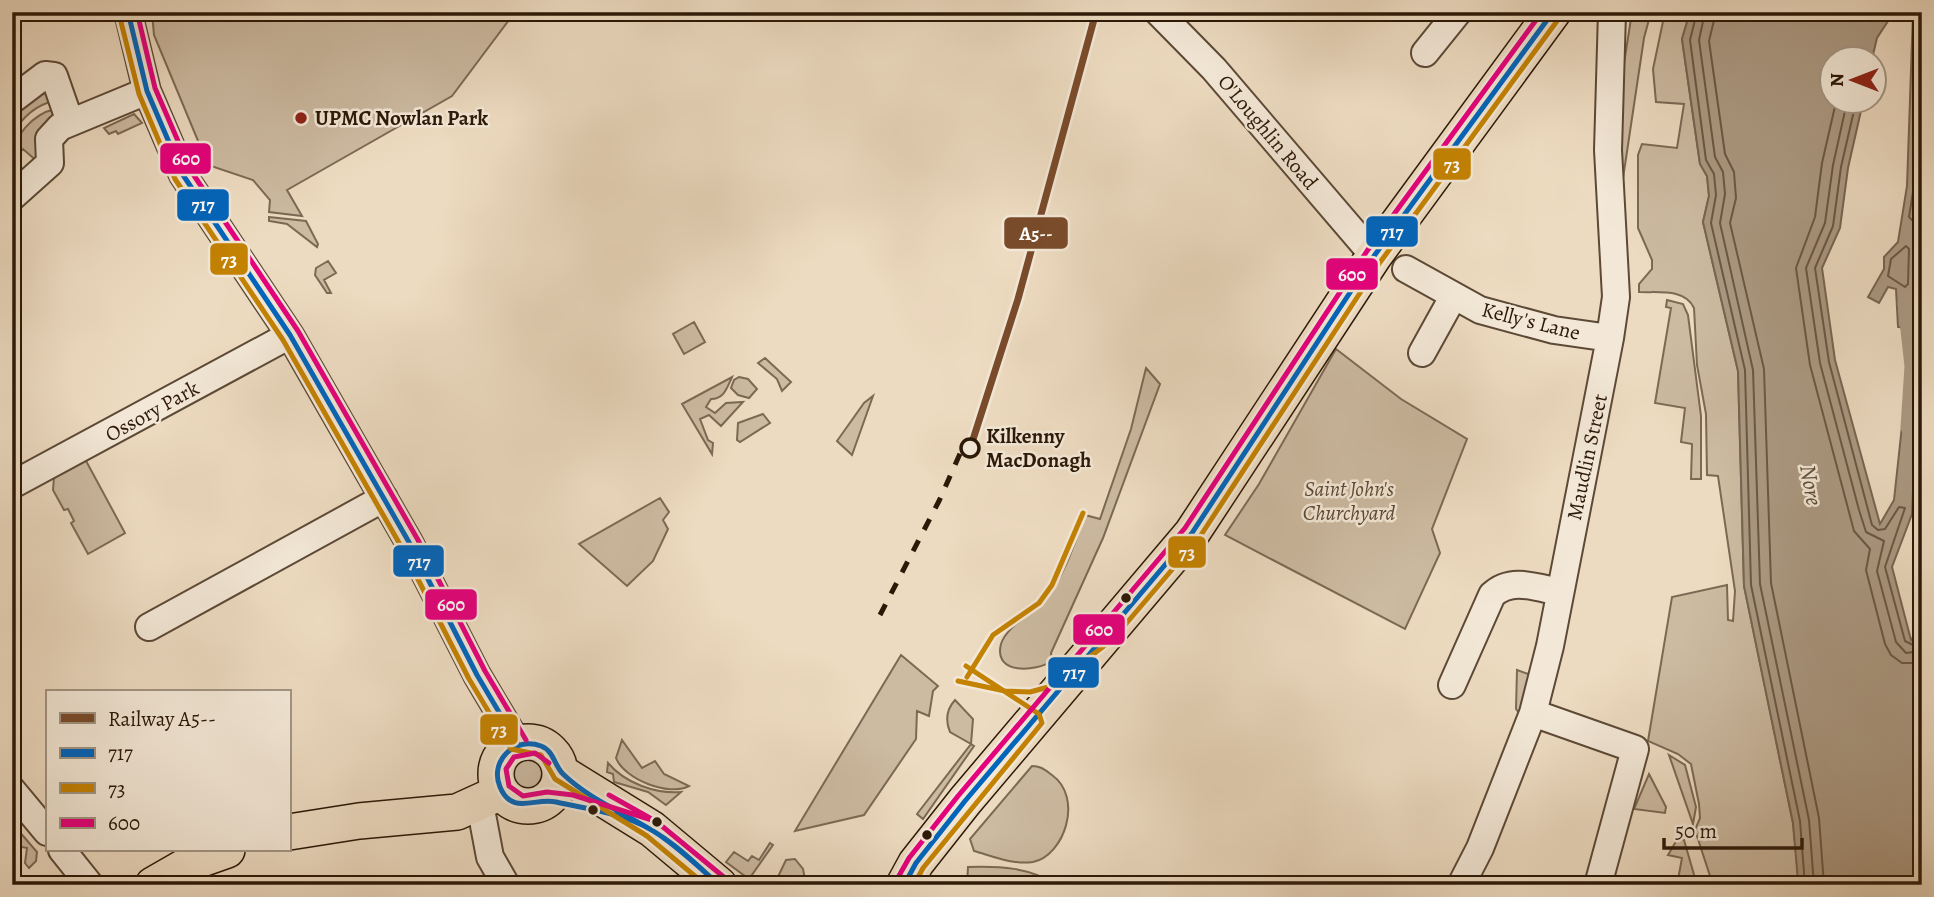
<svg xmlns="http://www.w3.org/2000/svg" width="1934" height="897" font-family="Alegreya,serif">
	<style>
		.green { fill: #ccbaa1; stroke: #7c6954; stroke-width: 2 }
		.water { fill: #ab9982; stroke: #786551; stroke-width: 2 }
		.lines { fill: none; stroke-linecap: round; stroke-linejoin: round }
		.shore { stroke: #6b5844; stroke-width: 2 }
		.canal { stroke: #ab9982; stroke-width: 19 }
		.minor-casing { stroke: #5c4936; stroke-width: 30 }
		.major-casing { stroke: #2b1807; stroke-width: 38 }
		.minor { stroke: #f3e8d7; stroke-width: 26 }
		.major { stroke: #eddbc1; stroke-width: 35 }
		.rail { stroke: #2b1807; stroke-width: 5; stroke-dasharray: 12 12; stroke-linecap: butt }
		.bus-1-casing { stroke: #f3e8d7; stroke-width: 10 }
		.bus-2-casing { stroke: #f3e8d7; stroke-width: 10 }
		.bus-3-casing { stroke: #f3e8d7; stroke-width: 10 }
		.bus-1 { stroke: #0065bd; stroke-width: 5 }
		.bus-2 { stroke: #c48202; stroke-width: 5 }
		.bus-3 { stroke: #e5007d; stroke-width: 5 }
		.rail-1-casing { stroke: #f3e8d7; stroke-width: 12 }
		.rail-1 { stroke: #7a4b2a; stroke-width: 7 }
		.poi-dot { fill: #8f2418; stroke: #f3e8d7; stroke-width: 2.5 }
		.stop-dot { fill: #f3e8d7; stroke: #2b1807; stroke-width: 3.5 }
		.bus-dot { fill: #2b1807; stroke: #f3e8d7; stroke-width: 2.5 }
		.labels { text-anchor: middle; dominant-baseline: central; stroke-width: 5; stroke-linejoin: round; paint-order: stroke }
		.poi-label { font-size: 21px; font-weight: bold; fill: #2b1807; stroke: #f3e8d7; text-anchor: start }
		.street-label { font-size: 21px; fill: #2b1807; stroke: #f3e8d7 }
		.stop-label { font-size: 21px; font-weight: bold; fill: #2b1807; stroke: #f3e8d7; text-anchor: start }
		.park-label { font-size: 21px; font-style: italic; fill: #5b4935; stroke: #f3e8d7 }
		.water-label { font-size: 23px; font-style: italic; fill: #5e4c38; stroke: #f3e8d7 }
		.line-badge { stroke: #f3e8d7; stroke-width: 2.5 }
		.badge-label { font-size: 19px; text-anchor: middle; font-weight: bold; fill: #fff }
	</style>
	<rect width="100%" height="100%" fill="#eddbc1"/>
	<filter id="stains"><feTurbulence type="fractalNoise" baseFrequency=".00286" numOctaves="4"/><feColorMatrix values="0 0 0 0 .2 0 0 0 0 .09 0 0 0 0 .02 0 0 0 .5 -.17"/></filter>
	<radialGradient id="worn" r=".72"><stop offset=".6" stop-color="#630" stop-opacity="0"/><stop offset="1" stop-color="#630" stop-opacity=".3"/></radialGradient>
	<path class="green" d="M152,12h363l-63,84 -165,94 15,26 -33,-4 1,-12 -17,-20 -45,-15 -54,-130z
		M1632,12h19l-7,26 -22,147 -6,-70z
		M1665,12h25l-8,27 18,125 7,12 2,20 -6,26 35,149 6,215 49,237 6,62h-86l-18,-55 5,-12 -1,-14 -8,-40 -13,-10 -30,-13 24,-144 55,-12 1,35 5,1 2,-30 -17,-115 -11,-1 -1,-61 -9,-49 -3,-57c-9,-20 -36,-15 -55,-16v-8l13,-15v-9l-14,-32v-73l4,-11 35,4 7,-44 -28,-2 -3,-33z
		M39,89l8,1 7,11c-19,4 -30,16 -42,32v-20z
		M55,109l-1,11 -15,43 -16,-14 -11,10c0,-22 21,-45 43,-50z
		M134,114l8,9 -24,11 -2,-3 -7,3 -5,-6z
		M269,217l37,4 12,23 -1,3 -30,-23 -18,-3z
		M328,261l8,12 -12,7 7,13h-4l-12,-18 1,-7z
		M1667,300l16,4 5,11 13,101v63h-10l1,-35 -11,-2 4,-34 -30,-5 16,-95 -5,-1z
		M694,322l11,20 -21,12 -11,-20z
		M1336,349l65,50 66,40 -35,90 8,24 -35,76 -180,-94 34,-51z
		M765,358l26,24 -9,9 -5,-12 -19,-16z
		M1146,368l14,16 -57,154 -52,115 1,8c-16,11 -59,14 -51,-17 6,-19 33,-30 45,-46 19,-23 29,-56 39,-83l15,4 31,-90z
		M732,377c-5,11 -8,22 -21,22l-5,8 9,6 11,-10 17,-1 -22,24 -12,-11 -9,4 8,21 5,3 -1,11 -30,-50z
		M739,377l9,2 9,10 -8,9 -11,-3 -7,-7 3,-8z
		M873,396l-21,59 -15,-14 27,-38z
		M763,414l7,9 -30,19 -3,-2 1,-17z
		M85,459l40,74 -37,21 -17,-31 3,-2 -6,-12 -4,1 -11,-20 1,-13z
		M660,498l9,14 -6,8 5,9 -15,32 -26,25 -48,-42z
		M901,655l37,31 -5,5 -4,25 -12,-5 -1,28 -52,76 -69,16z
		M1517,670l14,5 -11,39 -4,-5z
		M955,700l18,19 -2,25 3,2 -51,73 -6,-5 54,-70 -21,-12c-5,-12 -4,-22 5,-32z
		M622,740l20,28 13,-7 9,13 25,12c-20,11 -65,-7 -73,-28z
		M504 772a19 19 0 1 1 38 0a19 19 0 1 1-38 0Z
		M1669,755l16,10 11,42 -3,17z
		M608,763c17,20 47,31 73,29l-15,13 -18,-13 -34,-10 -1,-8 -6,-2z
		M1032,766c9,0 13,4 20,9 32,23 12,81 -19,87 -20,3 -41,-6 -59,-11l-4,-12z
		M1649,774l17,33 -1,6 -31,-4z
		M12,823l25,29 -1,9 -7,7 -4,-5 2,-15 -15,-3z
		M1678,838l6,2 13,45h-20l5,-27 -14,-3z
		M770,843l3,2 -24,34 -23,-17 8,-10 14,9 4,-5 7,4z
		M795,859l8,10 3,16h-32l12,-25z
		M968,867c32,-1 61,0 89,18h-90z"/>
	<path class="water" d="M1690,12h204l-17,26 -5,21 -40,1v42h31l-15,66 -8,60 -18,40 13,92 45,164 14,-24 11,-102 12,3 -5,113 -20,53 19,73 11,-13v258h-123l-1,-4 -5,-58 -49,-237 -6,-215 -35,-149 6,-26 -2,-20 -7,-12 -18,-125z
		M1913,12h9v181l-7,62 4,69 -9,5 -12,-2 -2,-38 -8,-2 -9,16 -11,-6 16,-28v-12l14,-15 9,-56z"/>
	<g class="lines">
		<path class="shore" d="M1697,12l-7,28 16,120 8,14 2,21 -5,28 34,147 6,215 49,236 5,64
			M1705,12l-6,28 16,117 8,15 2,22 -5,29 33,147 7,214 49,236 5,65
			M1716,12l-7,29 16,113 9,18 2,26 -6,25 34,146 7,214 48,235 5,67
			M1919,12l-5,174 -5,31 3,3 10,-2
			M1836,102l-14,61 -7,54 -19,51 14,97 44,166 16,18 -4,21 19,74 6,11 11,8h20
			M1847,102l-14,63 -8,58 -19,45 14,95 39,147 7,22 18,9 -7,30 19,71 10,11 16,-2
			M1856,102l-15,65 -8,59 -18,42 14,94 43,163 6,5 7,-1 14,-22 6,1 -20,59 20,74 8,4 9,-6
			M1906,246l3,3 -1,35 -3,3 -17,-11 3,-17z"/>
		<path class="canal" d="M1907,303l7,63 -4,61"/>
		<g class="minor-casing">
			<path id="minor" d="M128,12l19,79 36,84 107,160 120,209 67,131 41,69
				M1158,12l56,57 160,187
				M1425,53l33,-41
				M12,100l33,-25 9,1 16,46
				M12,197l38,-34 -1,-24 11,-12 87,-36
				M1406,269l74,41 74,20 56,8
				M1422,353l31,-56
				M12,485l278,-150
				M149,627l235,-129
				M1452,685l40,-90c19,-18 43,-8 67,-3
				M1533,713l102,36 -37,136
				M12,790l35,42
				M480,804l10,53 16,28
				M62,850l28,35
				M1461,885l19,-37 53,-135 17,-67 60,-308 6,-41 -8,-147 4,-138"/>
		</g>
		<g class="major-casing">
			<path id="major" d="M496 774a32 32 0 1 1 64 0a32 32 0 1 1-64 0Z
				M560,772l92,57 67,56
				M289,832l70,-11 98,-9 44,-20
				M153,885l40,-23 34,-12
				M904,885l12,-22 49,-62 227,-268 182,-277 179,-244"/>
		</g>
		<use href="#minor" class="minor"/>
		<use href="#major" class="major"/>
		<path class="rail" d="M880,615l59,-114 24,-54"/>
		<g class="bus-1-casing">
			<path id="bus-1" d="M128,12l19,79 36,84 107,160 120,209 67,131 41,69
				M719,885c-26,-24 -53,-51 -86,-64 -25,-10 -51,-13 -77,-19 -21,-5 -44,14 -56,-15 -11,-26 15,-51 41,-41 13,5 13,19 22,28 27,26 64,40 95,60 22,15 41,33 61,51
				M904,885l12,-22 49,-62 227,-268 182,-277 179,-244"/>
		</g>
		<g class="bus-2-casing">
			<path id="bus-2" d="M119,14l20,80 36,85 108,161 119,208 67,131 42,70 30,6 14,24 92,57 49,41 16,8
				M967,677l26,-42 46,-32 13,-18 31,-72
				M958,681l47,10 25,1 22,-6 61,-47 86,-101 182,-277 179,-244
				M914,885l9,-17 119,-145 -3,-9 -73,-48"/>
		</g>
		<g class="bus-3-casing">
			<path id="bus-3" d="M137,12l18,76 36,83 107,160 120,209 67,131 41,69
				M549,763l-14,-10 -21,4 -8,12 3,17 14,10 24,-4 26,3 82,26
				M609,795l48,27 68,56
				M896,881l13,-23 49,-62 227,-268 182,-277 175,-239"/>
		</g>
		<use href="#bus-1" class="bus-1"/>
		<use href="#bus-2" class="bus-2"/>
		<use href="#bus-3" class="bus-3"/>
		<g class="rail-1-casing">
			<path id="rail-1" d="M969,452l49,-153 78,-287"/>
		</g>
		<use href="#rail-1" class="rail-1"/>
	</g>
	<circle class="poi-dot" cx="301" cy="118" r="7"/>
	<circle class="stop-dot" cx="970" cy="448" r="9"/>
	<g class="bus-dot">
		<circle cx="1126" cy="598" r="6"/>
		<circle cx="593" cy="810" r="6"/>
		<circle cx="657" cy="822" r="6"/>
		<circle cx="927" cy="835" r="6"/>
	</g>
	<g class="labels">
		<g class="poi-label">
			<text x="315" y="118">UPMC Nowlan Park</text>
		</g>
		<g class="street-label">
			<text transform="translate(1268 132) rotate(50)">O'Loughlin Road</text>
			<text transform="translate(1531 321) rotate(14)">Kelly's Lane</text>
			<text transform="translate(152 411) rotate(-29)">Ossory Park</text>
			<text transform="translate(1587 457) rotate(-78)">Maudlin Street</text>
		</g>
		<g class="stop-label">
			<text x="986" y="436">Kilkenny<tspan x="986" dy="24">MacDonagh</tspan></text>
		</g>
		<g class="park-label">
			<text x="1349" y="489">Saint John's<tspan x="1349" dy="24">Churchyard</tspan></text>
		</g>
		<g class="water-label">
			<text transform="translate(1811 485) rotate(80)">Nore</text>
		</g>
	</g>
	<g class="line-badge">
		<rect x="159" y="142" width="53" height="33" rx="7" fill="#e5007d"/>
		<rect x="1432" y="147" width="40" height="34" rx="7" fill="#c48202"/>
		<rect x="176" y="188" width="54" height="34" rx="7" fill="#0065bd"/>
		<rect x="1365" y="215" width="54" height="33" rx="7" fill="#0065bd"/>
		<rect x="1003" y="216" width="66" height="34" rx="7" fill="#7a4b2a"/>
		<rect x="209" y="242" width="40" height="34" rx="7" fill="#c48202"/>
		<rect x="1325" y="257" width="54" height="34" rx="7" fill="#e5007d"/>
		<rect x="1167" y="535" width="40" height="34" rx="7" fill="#c48202"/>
		<rect x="392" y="544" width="53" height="34" rx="7" fill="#0065bd"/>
		<rect x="424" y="588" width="54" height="33" rx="7" fill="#e5007d"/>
		<rect x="1072" y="613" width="54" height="33" rx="7" fill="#e5007d"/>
		<rect x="1047" y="656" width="53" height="33" rx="7" fill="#0065bd"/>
		<rect x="479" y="713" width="40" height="33" rx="7" fill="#c48202"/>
	</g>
	<g class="badge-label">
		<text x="186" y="165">600</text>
		<text x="1452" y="171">73</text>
		<text x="203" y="211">717</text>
		<text x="1392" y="238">717</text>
		<text x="1036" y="240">A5--</text>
		<text x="229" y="266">73</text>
		<text x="1352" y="281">600</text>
		<text x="1187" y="559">73</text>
		<text x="419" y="568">717</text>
		<text x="451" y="611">600</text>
		<text x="1099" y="636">600</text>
		<text x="1074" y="679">717</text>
		<text x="499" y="736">73</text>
	</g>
	<rect width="1934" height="897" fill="none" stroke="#eddbc1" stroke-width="42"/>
	<rect x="14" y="14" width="1906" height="869" fill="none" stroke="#2b1807" stroke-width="3.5"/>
	<rect x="21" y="21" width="1892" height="855" fill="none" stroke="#2b1807" stroke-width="2"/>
	<rect x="46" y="690" width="245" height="161" fill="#f3e8d7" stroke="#a39584" stroke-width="2"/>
	<rect x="60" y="713" width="35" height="10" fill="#7a4b2a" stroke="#a39584" stroke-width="2"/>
	<text x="108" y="726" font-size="21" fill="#2b1807">Railway A5--</text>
	<rect x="60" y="748" width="35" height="10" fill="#0065bd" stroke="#a39584" stroke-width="2"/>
	<text x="108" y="760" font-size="21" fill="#2b1807">717</text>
	<rect x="60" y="783" width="35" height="10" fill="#c48202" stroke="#a39584" stroke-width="2"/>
	<text x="108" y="796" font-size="21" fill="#2b1807">73</text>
	<rect x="60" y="818" width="35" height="10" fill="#e5007d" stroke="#a39584" stroke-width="2"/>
	<text x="108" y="830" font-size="21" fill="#2b1807">600</text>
	<g transform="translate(1853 80) rotate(270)"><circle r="33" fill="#f3e8d7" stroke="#a39584" stroke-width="2"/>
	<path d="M0-5L12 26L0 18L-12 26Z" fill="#8f2418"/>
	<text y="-10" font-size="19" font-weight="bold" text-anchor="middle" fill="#2b1807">N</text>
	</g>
	<path d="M1664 838v10h138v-10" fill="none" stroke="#2b1807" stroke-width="3.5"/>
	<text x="1675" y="838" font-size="21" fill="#2b1807" stroke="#f3e8d7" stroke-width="5" paint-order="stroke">50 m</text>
	<rect width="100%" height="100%" filter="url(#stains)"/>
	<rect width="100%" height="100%" fill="url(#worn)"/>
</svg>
